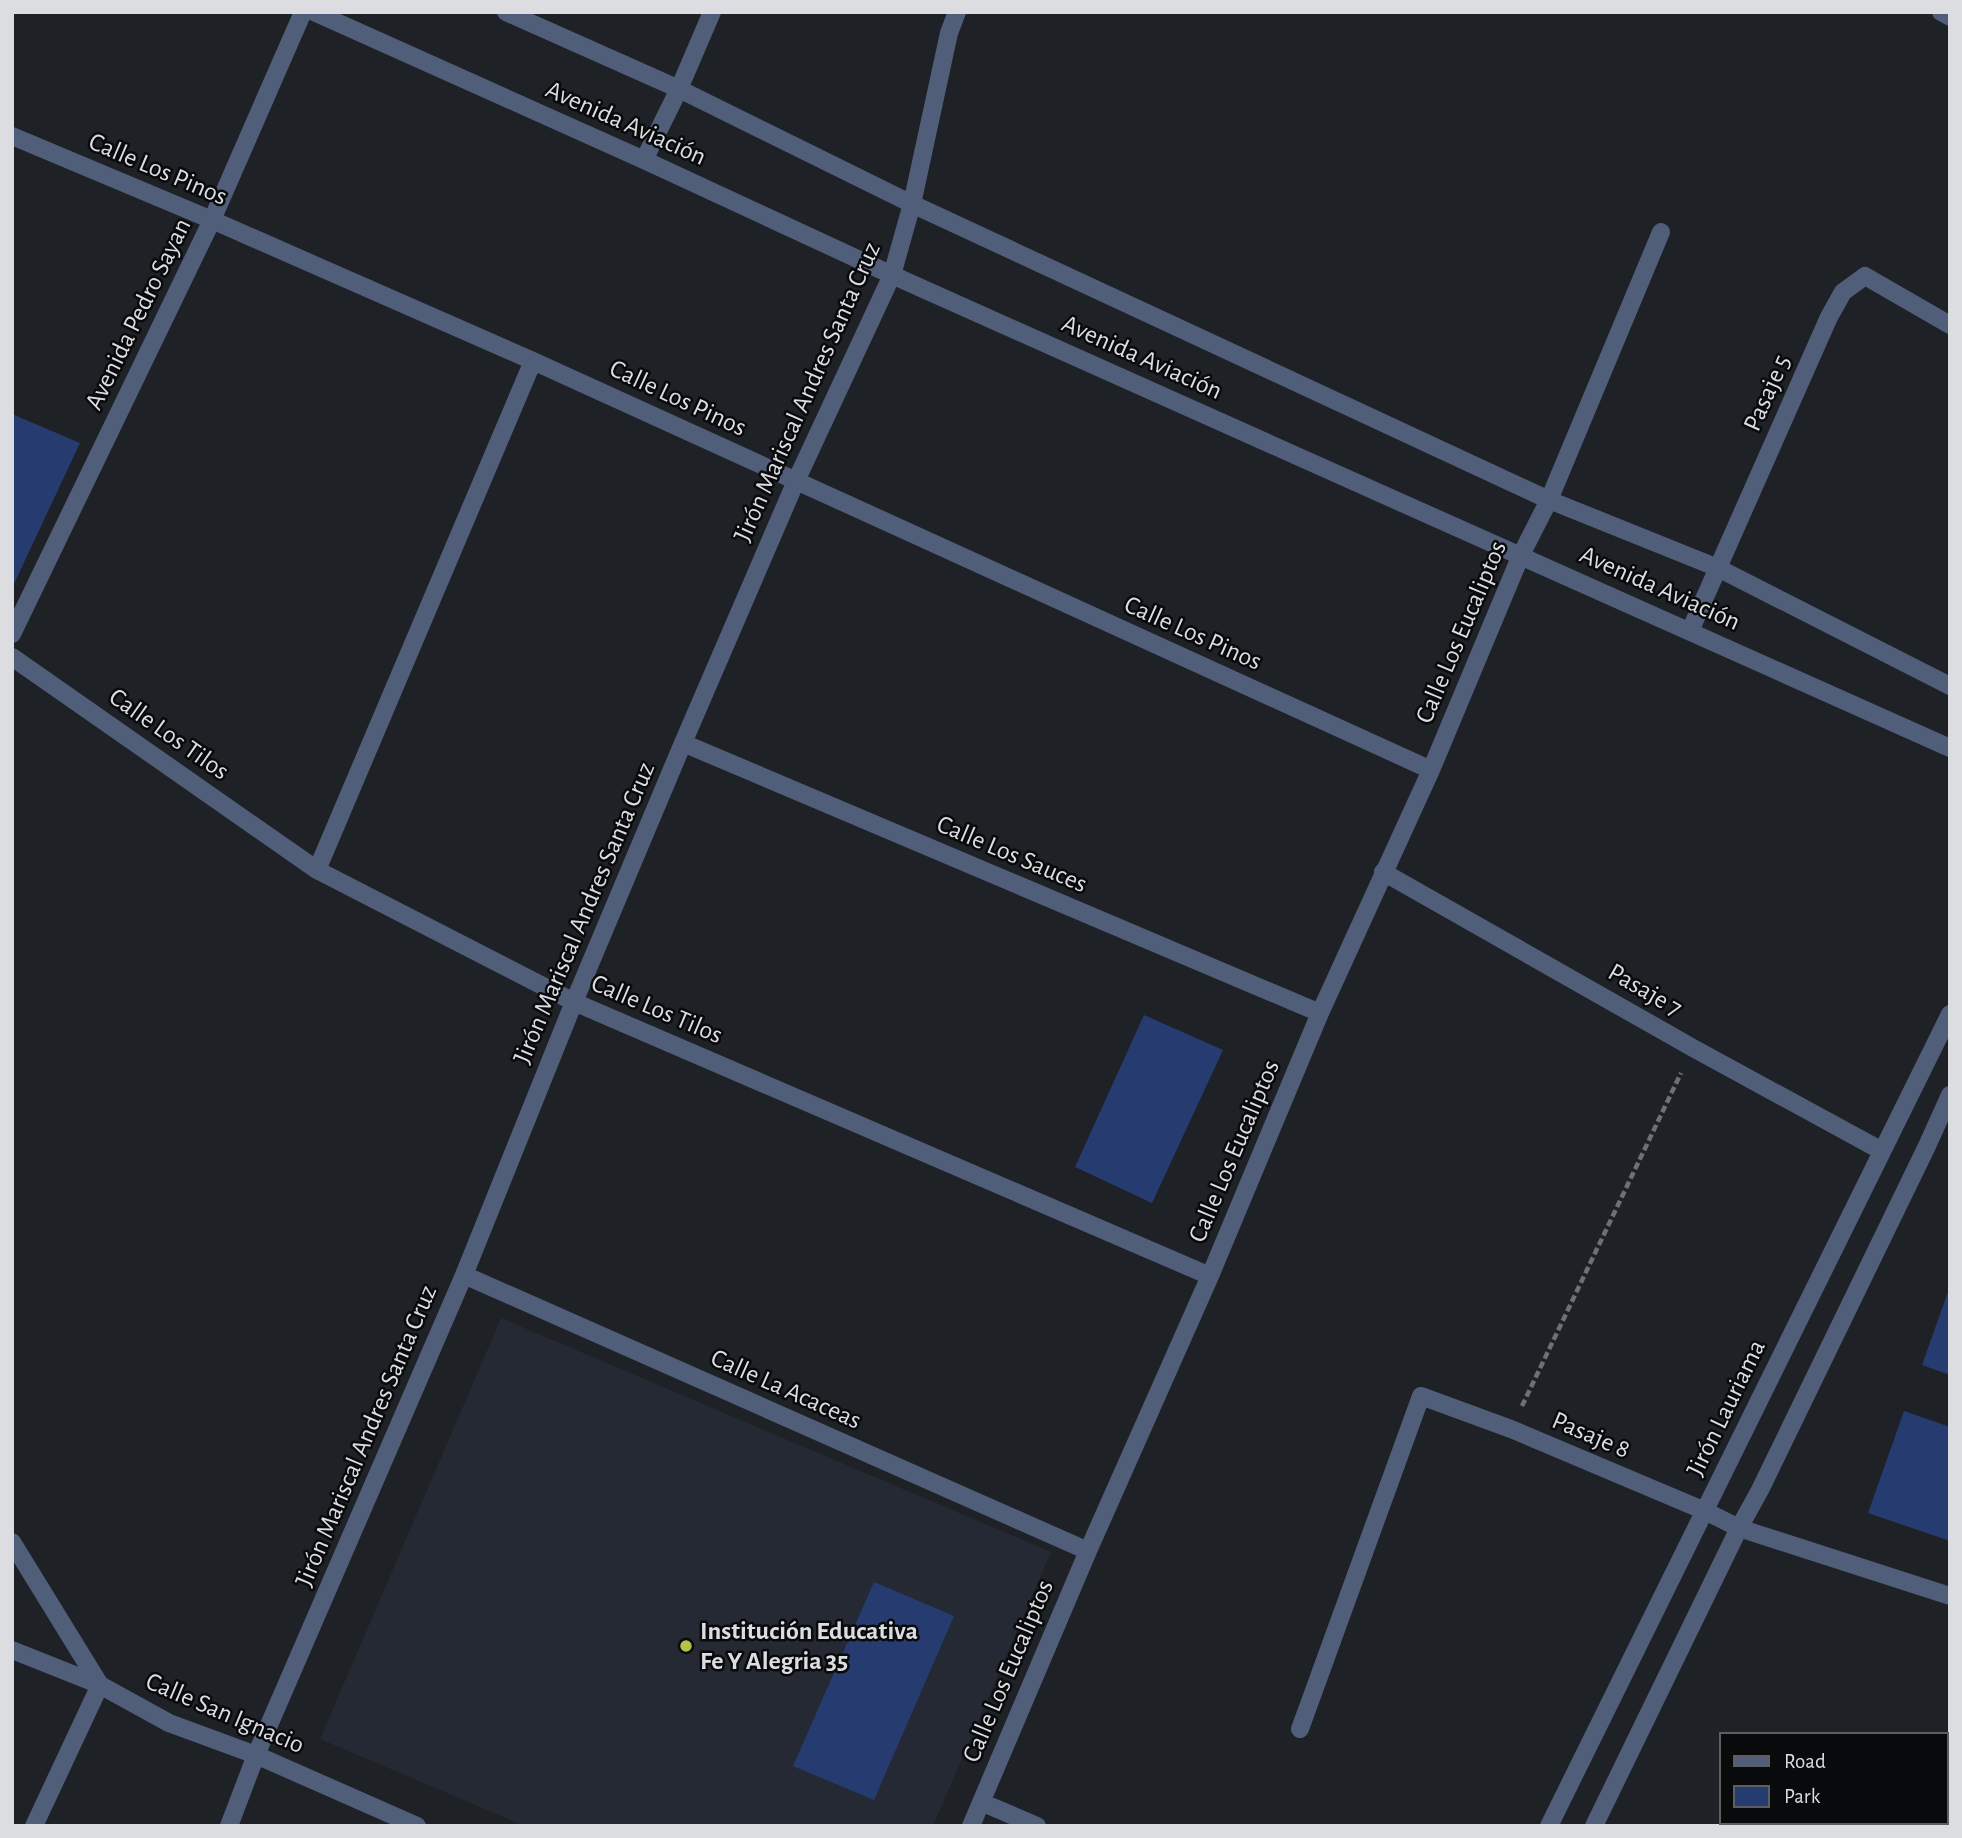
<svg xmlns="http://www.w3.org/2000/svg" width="1962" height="1838" font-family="'Alegreya Sans',sans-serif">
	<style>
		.built { fill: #252933 }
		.green { fill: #263c71 }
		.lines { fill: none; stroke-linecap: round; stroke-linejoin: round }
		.path { stroke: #6e7174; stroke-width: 4.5; stroke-dasharray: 7 3.5; stroke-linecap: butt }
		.minor { stroke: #515e7a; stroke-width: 18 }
		.poi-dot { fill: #b5c249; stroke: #090a0c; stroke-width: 2.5 }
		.labels { text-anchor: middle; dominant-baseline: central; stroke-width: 5; stroke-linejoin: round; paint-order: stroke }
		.street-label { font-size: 26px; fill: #dbdde0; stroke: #090a0c }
		.poi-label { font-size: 26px; font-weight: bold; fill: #dbdde0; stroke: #090a0c; text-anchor: start }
	</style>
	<rect width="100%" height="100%" fill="#1e2125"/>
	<path class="built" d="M501,1318l550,234 -118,274h-409l-204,-87z"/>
	<path class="green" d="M12,414l68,29 -68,145z
		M1144,1015l79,35 -71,153 -77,-36z
		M1950,1286v89l-28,-10z
		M1904,1411l46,16v114l-82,-28z
		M874,1582l80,34 -80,184 -81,-34z"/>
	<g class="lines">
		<path class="path" d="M1522,1406l159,-333"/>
		<path class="minor" d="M314,12l330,148 248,115 1058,473
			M506,12l173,77 233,115 637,296 169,68 232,118
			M1941,12l9,5
			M12,136l200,84 321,141 898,409
			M644,160l35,-71 33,-77
			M1690,631l139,-314 14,-25 22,-16 85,49
			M12,634l200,-414 91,-208
			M12,657l305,213 257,132 636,274
			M683,743l637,270
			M317,870l216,-509
			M1383,872l310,176 189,103
			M464,1275l624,276
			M12,1542l88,143 -66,141
			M12,1650l88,35 69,38 87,32 161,71
			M1300,1729l121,-333 90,33 194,82 34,17 211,68
			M1946,1769l4,-7
			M981,1802l56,24
			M229,1826l27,-71 208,-480 110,-273 109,-259 113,-262 96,-206 20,-71 37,-171 8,-21
			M971,1826l117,-275 122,-275 110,-263 111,-243 90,-215 28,-55 112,-268
			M1549,1826l401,-812
			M1594,1826l145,-298 21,-38 167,-344 23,-51
			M1919,1826l2,-4"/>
	</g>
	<circle class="poi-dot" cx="686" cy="1646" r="7"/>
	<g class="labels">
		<g class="street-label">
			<text transform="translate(626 123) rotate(24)">Avenida Aviación</text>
			<text transform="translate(158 169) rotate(23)">Calle Los Pinos</text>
			<text transform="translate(138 314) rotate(-64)">Avenida Pedro Sayan</text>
			<text transform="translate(1142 357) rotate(24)">Avenida Aviación</text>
			<text transform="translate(807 392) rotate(-66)">Jirón Mariscal Andres Santa Cruz</text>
			<text transform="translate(1767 393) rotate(-66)">Pasaje 5</text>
			<text transform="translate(678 398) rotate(25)">Calle Los Pinos</text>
			<text transform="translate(1660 588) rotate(24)">Avenida Aviación</text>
			<text transform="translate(1461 632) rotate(-67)">Calle Los Eucaliptos</text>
			<text transform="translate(1193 633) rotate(24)">Calle Los Pinos</text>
			<text transform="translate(169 734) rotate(35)">Calle Los Tilos</text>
			<text transform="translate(1012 854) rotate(23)">Calle Los Sauces</text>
			<text transform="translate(584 913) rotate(-67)">Jirón Mariscal Andres Santa Cruz</text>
			<text transform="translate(1645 990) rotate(30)">Pasaje 7</text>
			<text transform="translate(657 1009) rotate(23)">Calle Los Tilos</text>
			<text transform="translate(1234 1151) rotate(-67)">Calle Los Eucaliptos</text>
			<text transform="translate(786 1389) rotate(24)">Calle La Acaceas</text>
			<text transform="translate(1726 1408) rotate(-64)">Jirón Lauriama</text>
			<text transform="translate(1591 1435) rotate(23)">Pasaje 8</text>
			<text transform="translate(366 1436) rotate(-67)">Jirón Mariscal Andres Santa Cruz</text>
			<text transform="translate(1008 1671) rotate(-67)">Calle Los Eucaliptos</text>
			<text transform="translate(225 1713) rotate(23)">Calle San Ignacio</text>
		</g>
		<g class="poi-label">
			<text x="700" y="1631">Institución Educativa<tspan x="700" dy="30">Fe Y Alegria 35</tspan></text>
		</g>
	</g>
	<rect width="1962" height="1838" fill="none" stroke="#dbdde0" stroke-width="28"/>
	<rect x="1720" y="1733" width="228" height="91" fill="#090a0c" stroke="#5d5e61" stroke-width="2"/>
	<rect x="1734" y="1756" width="35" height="10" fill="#515e7a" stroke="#5d5e61" stroke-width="2"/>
	<text x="1784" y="1768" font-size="21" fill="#dbdde0">Road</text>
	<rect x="1734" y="1786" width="35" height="21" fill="#263c71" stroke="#5d5e61" stroke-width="2"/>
	<text x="1784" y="1803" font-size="21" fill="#dbdde0">Park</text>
</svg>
